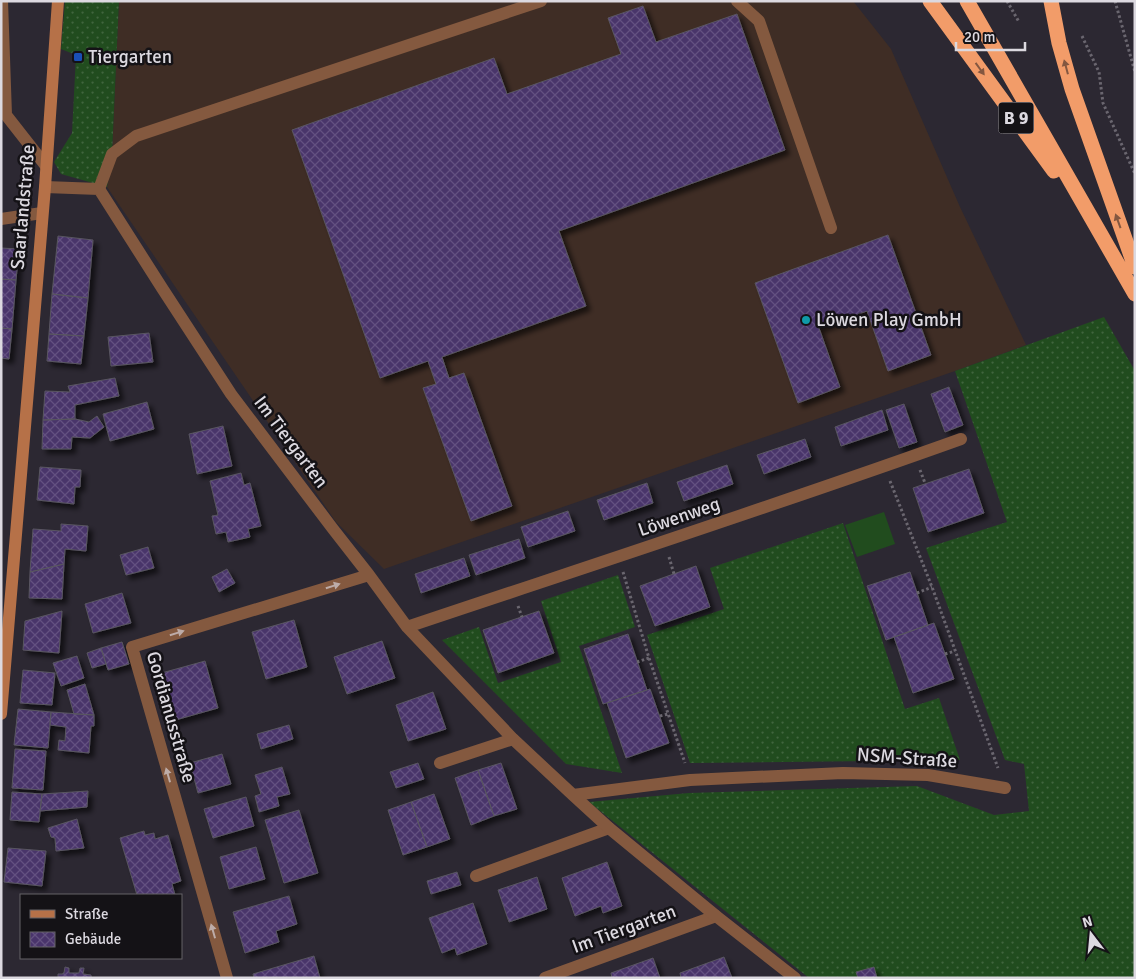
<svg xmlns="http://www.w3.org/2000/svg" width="1136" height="979" font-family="Signika,sans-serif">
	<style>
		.commercial { fill: #3f2d25 }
		.grass { fill: url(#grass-dots) }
		.park { fill: #214c1e }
		.building { fill: url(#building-cross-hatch); stroke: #595661; filter: url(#shadow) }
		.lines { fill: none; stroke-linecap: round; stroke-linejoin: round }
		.path { stroke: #6a666f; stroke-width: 3; stroke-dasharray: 2.5 2.5; stroke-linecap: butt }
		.lane { stroke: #84593f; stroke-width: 12 }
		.street { stroke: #84593f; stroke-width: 12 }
		.secondary { stroke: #b67148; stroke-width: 12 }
		.highway { stroke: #f29c69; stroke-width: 15 }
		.oneway { fill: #835740 }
		.oneway2 { fill: #bdaca8 }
		.transit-dot { fill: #1a4fb4; stroke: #141216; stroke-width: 2 }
		.culture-dot { fill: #0f9aa8; stroke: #141216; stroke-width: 2 }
		.labels { text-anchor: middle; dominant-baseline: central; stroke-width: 5; stroke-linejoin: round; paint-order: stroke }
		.shield { fill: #141216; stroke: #a09da3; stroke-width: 1 }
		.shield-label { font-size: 18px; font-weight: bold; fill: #dcd9e0 }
		.poi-label { font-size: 19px; fill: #dcd9e0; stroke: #141216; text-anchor: start }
		.street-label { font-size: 19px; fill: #dcd9e0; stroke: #141216 }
	</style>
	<defs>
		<pattern id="grass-dots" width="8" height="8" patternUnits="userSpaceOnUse" patternTransform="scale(1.25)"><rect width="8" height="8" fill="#214c1e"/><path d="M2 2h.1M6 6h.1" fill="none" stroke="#41653e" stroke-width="1.8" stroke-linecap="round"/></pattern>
		<pattern id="building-cross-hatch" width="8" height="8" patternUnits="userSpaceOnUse" patternTransform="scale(1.25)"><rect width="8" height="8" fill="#49346b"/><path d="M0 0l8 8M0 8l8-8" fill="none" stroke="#635180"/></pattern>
		<filter id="shadow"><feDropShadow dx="4.5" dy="4.5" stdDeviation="2.5" flood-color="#0009"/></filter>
	</defs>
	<rect width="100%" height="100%" fill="#2c2832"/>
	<path class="commercial" d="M119,1h734l38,48 69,158 66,138 -71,26 -571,198 -48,-47 -229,-335 5,-33z"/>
	<path class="grass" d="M65,1h54l-7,153 -5,33 -46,-13 -7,-12 18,-29 4,-78 -15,-6z
		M1104,317l31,54v607h-326l-220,-176 100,-9 228,-7 77,29 35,-4 -5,-47 -19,-4 -79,-212 81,-26 -52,-151z
		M843,523l62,186 34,-11 21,62 -270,3 -43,-128 77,-26 -14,-41z
		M618,575l17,52 -56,19 43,127 -56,-9 -124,-124 37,-13 19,56 63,-21 -20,-61z"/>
	<path class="park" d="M884,512l11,32 -38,13 -12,-32z"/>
	<path class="building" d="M643,6l13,36 81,-28 48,136 -226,81 27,75 -144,51 7,21 15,-5 48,133 -41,15 -48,-133 13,-4 -8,-23 -48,17 -88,-248 202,-72 13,36 114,-40 -13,-36z
		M888,235l43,120 -43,16 -21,-60 -48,17 21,59 -42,16 -43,-120z
		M58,236l35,4 -5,58 -36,-4z
		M1,248l18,1 -3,31 -15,-1z
		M1,279l15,1 -4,49 -11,-1z
		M52,294l36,4 -4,38 -35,-2z
		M1,328l11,1 -3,30 -8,-1z
		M149,333l4,29 -42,4 -3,-29z
		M49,334l35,2 -3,28 -34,-3z
		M115,378l4,18 -44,9v14l-32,1 2,-29 25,1 -2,-6z
		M949,387l14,38 -18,7 -14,-38z
		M147,402l7,27 -44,12 -7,-27z
		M904,404l13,38 -18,6 -13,-38z
		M882,410l6,20 -47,16 -6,-19z
		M97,416l7,11 -14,11 -18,-1 -1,12h-29l1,-29 32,-1 14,3z
		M223,426l9,40 -35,8 -8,-40z
		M805,439l6,18 -47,17 -7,-19z
		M727,465l6,19 -49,17 -7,-19z
		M40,467l41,3 -1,17h-5l-1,17 -37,-4z
		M969,469l15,44 -56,19 -15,-44z
		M241,473l3,12 6,-2 11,43 -13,3 2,8 -22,5 -2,-10 -10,2 -4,-18 6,-1 -8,-34z
		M647,483l6,20 -49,17 -7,-20z
		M568,511l7,20 -47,16 -7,-20z
		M61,524l27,2 -2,25 -21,-2 -1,15 -34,8 3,-43 28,2z
		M519,539l6,19 -49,17 -7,-20z
		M148,547l6,21 -28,7 -6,-20z
		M464,558l6,18 -49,17 -6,-19z
		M64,564l-2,35 -33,-1 1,-26z
		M696,566l14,41 -55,19 -15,-40z
		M227,569l8,14 -16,9 -7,-15z
		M910,572l18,53 -42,15 -19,-54z
		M122,593l9,30 -38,10 -8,-29z
		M62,611l-3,42 -36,-3 2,-29z
		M539,611l15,42 -56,20 -15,-43z
		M294,620l13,47 -41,12 -14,-47z
		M934,623l20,56 -41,14 -19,-56z
		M628,634l19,56 -44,14 -19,-55z
		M382,641l13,37 -48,16 -13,-37z
		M122,642l7,22 -21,6 -7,-22z
		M101,648l5,16 -14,4 -5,-15z
		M77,656l7,22 -23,8 -8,-23z
		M205,661l13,47 -46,13 -14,-47z
		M23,670l32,3 -3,32 -32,-2z
		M85,684l9,31 -20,-1 -7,-24z
		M650,689l19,54 -43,15 -19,-55z
		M433,692l13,37 -38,12 -12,-36z
		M18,709l33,3 -3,36 -34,-3z
		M51,712l43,3v11h-3l-2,27 -31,-3 1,-10 6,1 1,-14 -16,-2z
		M289,725l4,14 -32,10 -4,-15z
		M15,749l31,2 -3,39 -31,-2z
		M222,754l9,30 -33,9 -8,-30z
		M418,763l6,16 -28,9 -6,-16z
		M501,763l16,46 -23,7 -16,-46z
		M282,767l8,27 -13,3 2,9 -20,6 -4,-16 6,-2 -6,-19z
		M478,770l16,46 -23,9 -16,-47z
		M88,791l-1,16 -47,4 2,-17z
		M12,792l30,2 -3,28 -29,-2z
		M434,794l16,45 -23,8 -16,-45z
		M246,797l8,29 -41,12 -9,-29z
		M411,802l16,45 -24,8 -15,-45z
		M299,810l19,63 -34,10 -19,-63z
		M77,819l7,29 -28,3 -1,-13 -4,-1 -3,-9z
		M144,831l1,4 9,-2 1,6 13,-4 13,46 -9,3 3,11h-38l-17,-57z
		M256,847l9,32 -36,10 -9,-32z
		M8,848l38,3 -4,35 -38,-4z
		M607,862l15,44 -19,7 -2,-7 -26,10 -13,-38z
		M457,872l4,13 -30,9 -4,-13z
		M537,877l10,32 -38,13 -11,-32z
		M289,896l8,28 -21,7 3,11 -34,11 -12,-41z
		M473,903l14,41 -30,11 -2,-7 -13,5 -13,-35z
		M314,956l6,22h-66l-1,-4z
		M724,957l8,21h-51l-1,-5z
		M653,958l7,20h-48l-1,-5z
		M65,967l4,1v5h10l1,-5h4l-1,6 8,1v2l3,1 -36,-1v-3h5v-1h1z
		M874,967l3,11h-19l-2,-6z"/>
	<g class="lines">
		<path class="path" d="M1007,1l12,21
			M1115,1l20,71
			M1082,36l17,36 4,31 32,71
			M920,470l5,13
			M890,481l42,106 66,181
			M669,557l5,17
			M623,572l26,86 36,105
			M917,593l15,-6
			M518,606l4,11
			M945,654l10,-3
			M637,662l12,-4
			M660,716l8,-2"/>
		<path class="lane" d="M2,1l4,114 40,51
			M737,1l22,20 72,207
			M99,189l13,-35 24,-18 405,-135
			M440,763l73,-24
			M476,876l133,-48
			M545,978l171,-62"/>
		<path class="street" d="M45,187l54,2 63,99 69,106 102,135 36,46 38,52 106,112 60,56 36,33 107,88 79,62
			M1,219l41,-6
			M407,627c185,-62 370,-122 554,-188
			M573,795l117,-15 153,-7 85,2 77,13
			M227,978l-95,-331 237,-72"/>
		<path class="secondary" d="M1,714l44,-527 13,-186"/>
		<path class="highway" d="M930,1l124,170
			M967,1l168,293
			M1051,1l8,42 13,46 63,178"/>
	</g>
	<defs><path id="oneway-solid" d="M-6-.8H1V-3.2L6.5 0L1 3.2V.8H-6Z" transform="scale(1.25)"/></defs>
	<g class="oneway">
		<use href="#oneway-solid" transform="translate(1066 67) rotate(-105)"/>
		<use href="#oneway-solid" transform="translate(980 69) rotate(54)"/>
		<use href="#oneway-solid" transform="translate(1118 221) rotate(-110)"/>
	</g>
	<g class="oneway2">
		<use href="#oneway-solid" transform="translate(333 586) rotate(-17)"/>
		<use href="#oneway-solid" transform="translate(177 633) rotate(-17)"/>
		<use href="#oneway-solid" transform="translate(168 775) rotate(-106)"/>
		<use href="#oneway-solid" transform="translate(213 931) rotate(-106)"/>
	</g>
	<rect class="transit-dot" x="73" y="52" width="10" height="10" rx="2.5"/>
	<circle class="culture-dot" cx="806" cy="320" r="5"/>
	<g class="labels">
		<rect class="shield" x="998.5" y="102.5" width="35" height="31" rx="4"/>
		<g class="shield-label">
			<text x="1016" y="118">B 9</text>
		</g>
		<g class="poi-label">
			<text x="88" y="57">Tiergarten</text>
			<text x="816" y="320">Löwen Play GmbH</text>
		</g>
		<g class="street-label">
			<text transform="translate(23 207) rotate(-85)">Saarlandstraße</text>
			<text transform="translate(291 442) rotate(53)">Im Tiergarten</text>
			<text transform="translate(679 517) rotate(-19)">Löwenweg</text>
			<text transform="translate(171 717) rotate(74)">Gordianusstraße</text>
			<text transform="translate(907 758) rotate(4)">NSM-Straße</text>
			<text transform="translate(624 929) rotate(-20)">Im Tiergarten</text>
		</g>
	</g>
	<rect width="1136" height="979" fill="none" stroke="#dcd9e0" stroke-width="5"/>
	<rect x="20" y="894" width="162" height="65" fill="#141216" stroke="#646267"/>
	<rect x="30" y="910" width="25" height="8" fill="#b67148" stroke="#646267"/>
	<text x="65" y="919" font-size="15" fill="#dcd9e0">Straße</text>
	<rect x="30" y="932" width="25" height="15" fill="url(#building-cross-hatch)" stroke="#646267"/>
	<text x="65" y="944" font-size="15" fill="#dcd9e0">Gebäude</text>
	<g transform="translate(1091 934) rotate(344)" stroke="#141216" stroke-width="4" paint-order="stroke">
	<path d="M0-4L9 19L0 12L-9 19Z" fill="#dcd9e0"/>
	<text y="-8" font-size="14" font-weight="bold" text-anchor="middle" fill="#dcd9e0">N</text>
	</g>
	<path d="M956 42v8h69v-8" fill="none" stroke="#dcd9e0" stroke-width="2.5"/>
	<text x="964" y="42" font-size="15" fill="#dcd9e0" stroke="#141216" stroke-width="4" paint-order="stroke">20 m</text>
</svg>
